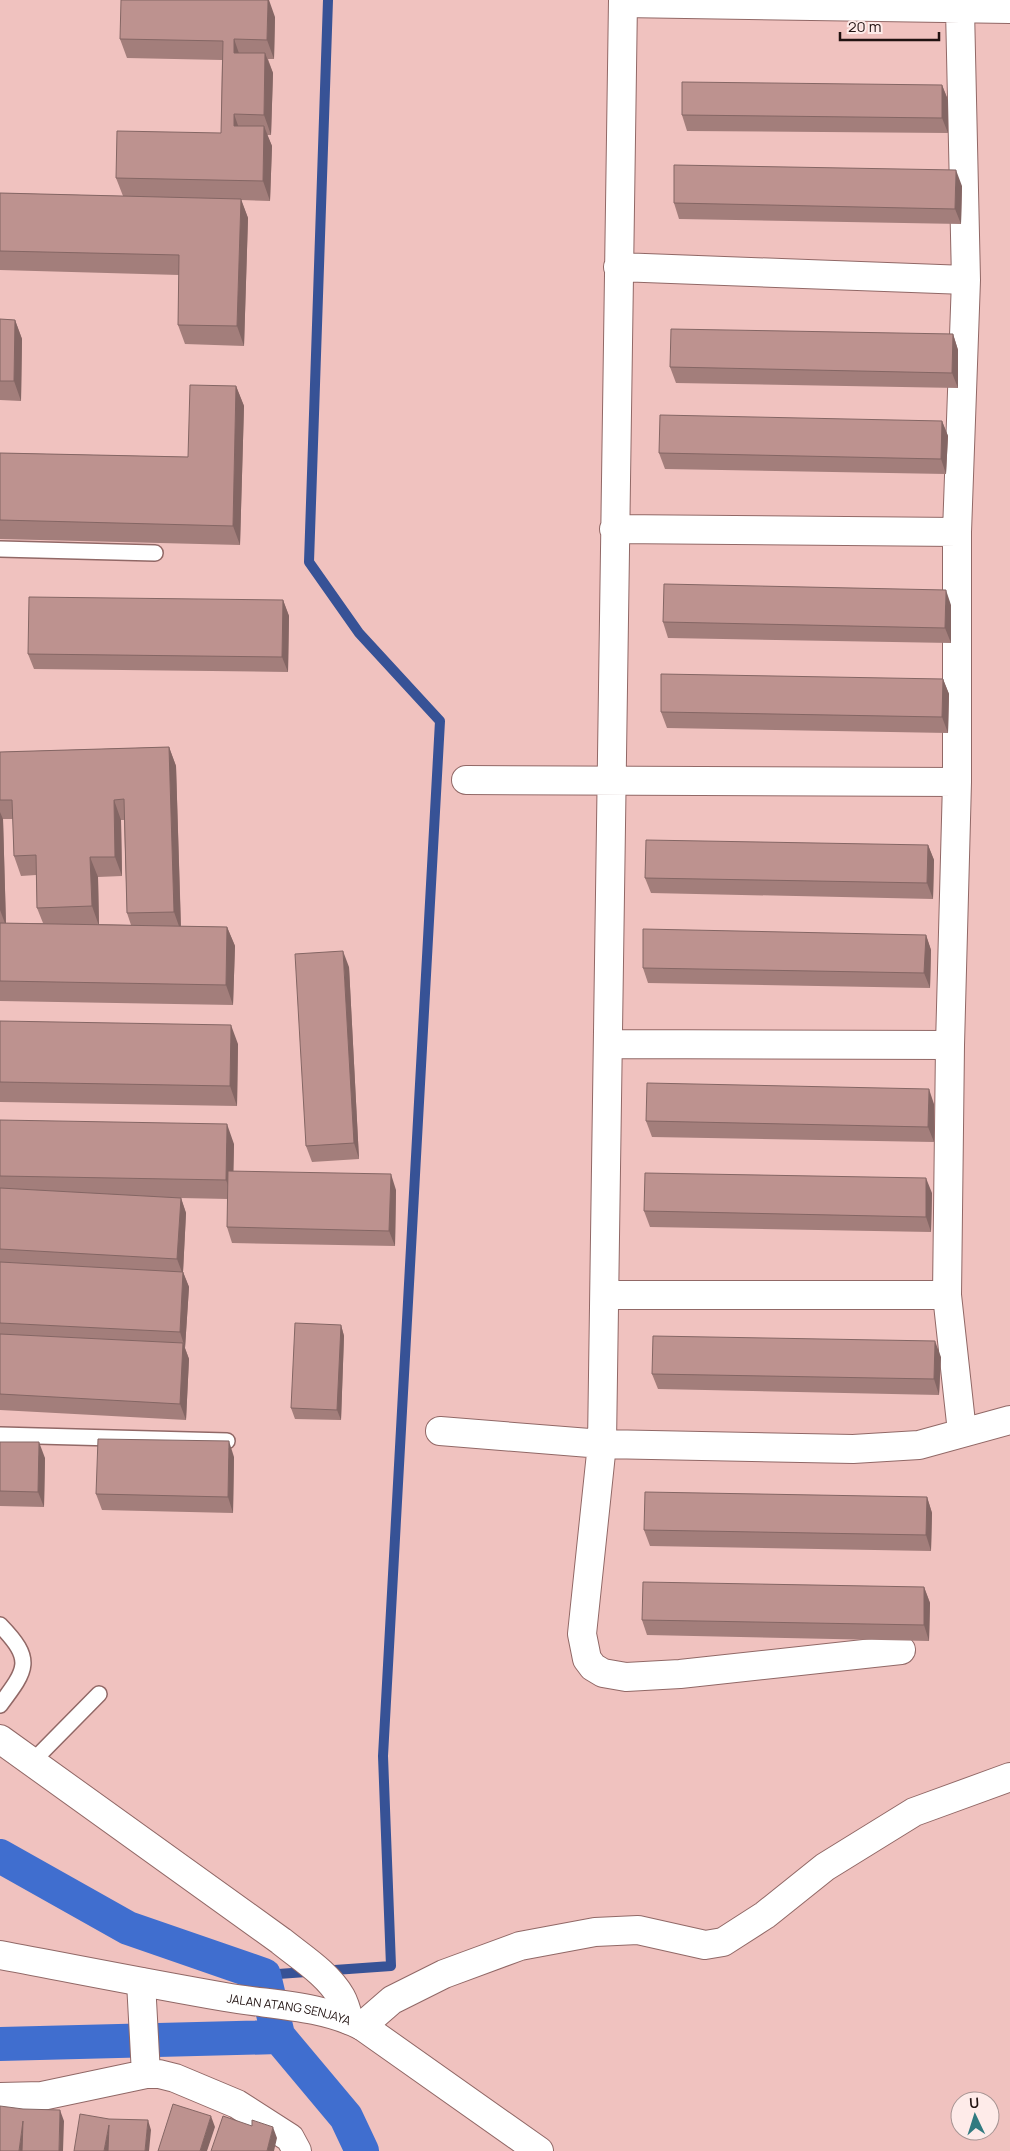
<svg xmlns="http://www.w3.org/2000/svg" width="1010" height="2151" font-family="Manrope,sans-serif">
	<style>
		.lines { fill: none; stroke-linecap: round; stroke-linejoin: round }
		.stream { stroke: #375296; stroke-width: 10 }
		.canal { stroke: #406ecf; stroke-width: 34 }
		.service-casing { stroke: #916866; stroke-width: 18 }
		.minor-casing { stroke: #916866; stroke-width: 30 }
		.secondary-casing { stroke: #916866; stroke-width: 30 }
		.service { stroke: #fff; stroke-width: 15 }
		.minor { stroke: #fff; stroke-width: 28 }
		.secondary { stroke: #fff; stroke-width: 28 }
		.wall { fill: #a37e7b; fill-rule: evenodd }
		.shaded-wall { fill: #846664 }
		.building { fill: #bd928f; stroke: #846664 }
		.labels { text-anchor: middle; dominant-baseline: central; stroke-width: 4; stroke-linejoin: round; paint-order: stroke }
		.street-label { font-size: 12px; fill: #211211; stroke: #feebe9 }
	</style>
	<rect width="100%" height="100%" fill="#f0c2bf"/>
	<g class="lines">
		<path class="stream" d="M264,1975l127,-9 -8,-210 57,-1035 -81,-88 -50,-71 19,-562"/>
		<path class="canal" d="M0,1856l128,72 136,47 14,60
			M0,2044l279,-7 67,80 16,34"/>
		<g class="service-casing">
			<path id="service" d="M0,549l155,4
				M0,1435l227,6
				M0,1625c34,35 27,44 0,80
				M32,1762l67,-68"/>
		</g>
		<g class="minor-casing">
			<path id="minor" d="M623,0l-21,1444 -20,190 5,25 6,8 10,6 23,4 54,-3 221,-24
				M623,3l387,6
				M960,9l6,271 -9,252v250l-7,263 -3,250 15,137
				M618,267l348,13
				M614,529l343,3
				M466,780l491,2
				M609,1044l341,1
				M605,1295h342
				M440,1431l162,13 251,5 66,-4 91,-25
				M0,1739l281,202c21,17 47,33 60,56 4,7 6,15 8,23
				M141,1982l5,92h13l16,4 62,26 53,34 7,13
				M362,2026l30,-26 52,-26 76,-28 75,-14 43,-2 67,15 18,-3 42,-27 60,-48 89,-55 96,-35
				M0,2097l42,-1 104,-22"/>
		</g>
		<g class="secondary-casing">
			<g id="secondary">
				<path id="s1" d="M0,1955c75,14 150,29 225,42 45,8 95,8 137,29l177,125"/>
			</g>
		</g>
		<use href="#service" class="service"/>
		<use href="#minor" class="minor"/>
		<use href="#secondary" class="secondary"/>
	</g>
	<path class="wall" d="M275,17l-1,42h-6l5,14 -2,62h-4l5,11 -2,55 -29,-1 7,18 -4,128 -59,-2 -7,-19 1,-50 -179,-5v-77l123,3 -7,-18 105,-45 1,-73 -95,-2 -7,-19z
		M942,85l6,15v33l-261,-2 -5,-16z
		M962,186l-1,38 -282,-5 -5,-16z
		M0,319l15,1 7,19 -1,62 -21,-1z
		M953,334l5,16v38l-282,-5 -6,-16z
		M236,386l8,20 -4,139 -240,-6v-86l188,4z
		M942,421l6,15 -2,38 -281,-5 -6,-16z
		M283,600l6,16 -1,56 -254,-3 -6,-15z
		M951,605v38l-283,-5 -5,-16z
		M943,679l6,15 -1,39 -281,-5 -6,-16z
		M169,747l7,19 5,160 46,1 8,19 -2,59 -233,-4v-249zM3,819h10l1,37 7,20 15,-1 1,33 6,15h-37zM121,820h3l3,93 4,12 -32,-1 -1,-47 24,-1z
		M928,845l6,15 -1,39 -282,-6 -6,-15z
		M926,935l5,15 -1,38 -282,-5 -5,-15z
		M349,967l10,192 -47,3 -6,-16z
		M0,1021l238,23 -1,62 -237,-4z
		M934,1104v38l-282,-5 -6,-16z
		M0,1120l234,24 -1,27 163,19 -1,56 -163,-3 -5,-16 1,-28 -47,-1 5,15 -3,59 6,15 -4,61 4,11 -3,61 -186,-10z
		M932,1193l-1,39 -281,-5 -6,-16z
		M341,1325l3,11 -3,84 -46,-1 -4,-11z
		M941,1357l-2,38 -281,-6 -6,-15z
		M0,1442l45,16 -1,49 -44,-1z
		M234,1457l-1,56 -131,-3 -6,-16z
		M927,1497l5,16 -1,38 -281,-5 -6,-16z
		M924,1587l6,16 -1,38 -282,-6 -5,-15z"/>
	<path class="shaded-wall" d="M268,0h1l6,17 -1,42 -7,-19z
		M234,39l7,20 -7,-6z
		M265,53l8,20 -2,62 -7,-20z
		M942,85l6,15v33l-6,-15z
		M234,114l7,20 -7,-8z
		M264,126l8,20 -2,55 -7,-20z
		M956,170l6,16 -1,38 -6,-15z
		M241,199l7,19 -4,128 -7,-20z
		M15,320l7,19 -1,62 -7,-20z
		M953,334l5,16v38l-6,-15z
		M236,386l8,20 -4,139 -7,-19z
		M942,421l6,15 -2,38 -5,-15z
		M946,590l5,15v38l-6,-15z
		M283,600l6,16 -1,56 -6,-15z
		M943,679l6,15 -1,39 -6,-16z
		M169,747l7,19 5,166 -7,-20z
		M114,800l7,20 1,56 -7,-19z
		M0,812l3,7 3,107 -6,-16z
		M928,845l6,15 -1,39 -6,-16z
		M90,857l8,20 1,49 -7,-20z
		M227,927l8,19 -2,59 -7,-20z
		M926,935l5,15 -1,38 -6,-15z
		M343,951l6,16 10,192 -5,-16z
		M231,1025l7,19 -1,62 -7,-20z
		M929,1089l5,15v38l-6,-15z
		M227,1124l7,20 -1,55 -7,-19z
		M391,1174l5,16 -1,56 -6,-15z
		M926,1178l6,15 -1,39 -5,-15z
		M181,1198l5,15 -3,59 6,15 -4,61 -5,-16 3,-57 -6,-16z
		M341,1325l3,11 -3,84 -4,-10z
		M935,1341l6,16 -2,38 -5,-16z
		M183,1343l6,16 -3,61 -6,-16z
		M229,1441l5,16 -1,56 -5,-16z
		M39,1442l6,16 -1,49 -6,-15z
		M927,1497l5,16 -1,38 -5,-16z
		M924,1587l6,16 -1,38 -5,-16z
		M60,2110l4,11 -1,30h-4z
		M211,2116l4,11 -8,24h-7z
		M148,2120l3,10 -2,21h-4z
		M23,2121l1,30h-5z
		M109,2125l1,26h-6z
		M273,2127l4,11 -3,13h-7z"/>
	<path class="building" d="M121,0h147l-1,40 -33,-1v14h31l-1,62 -30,-1v12h30l-1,55 -147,-3 1,-47 104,2 2,-92 -103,-2z
		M682,82l260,3v33l-260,-3z
		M674,165l282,5 -1,39 -281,-6z
		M0,193l241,6 -4,127 -59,-1 1,-70 -179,-4z
		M0,319l15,1 -1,61h-14z
		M671,329l282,5 -1,39 -282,-6z
		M190,385l46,1 -3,140 -233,-6v-67l188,4z
		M660,415l282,6 -1,38 -282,-6z
		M664,584l282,6 -1,38 -282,-6z
		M29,597l254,3 -1,57 -254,-3z
		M661,674l282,5 -1,38 -281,-5z
		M169,747l5,165 -47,1 -3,-114 -10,1 1,57h-25l2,49 -55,2 -1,-53 -22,1 -2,-56h-12v-48z
		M646,840l282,5 -1,38 -282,-5z
		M0,923l227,4 -1,58 -226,-4z
		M643,929l283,6 -2,38 -281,-5z
		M343,951l11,192 -48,3 -11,-192z
		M0,1021l231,4 -1,61 -230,-4z
		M647,1083l282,6 -1,38 -282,-6z
		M0,1120l227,4 -1,56 -226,-4z
		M228,1171l163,3 -2,57 -162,-4z
		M645,1173l281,5v39l-282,-6z
		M0,1188l181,10 -4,61 -177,-10z
		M0,1262l183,10 -3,60 -180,-9z
		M295,1323l46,2 -4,85 -46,-2z
		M0,1334l183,9 -3,61 -180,-10z
		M653,1336l282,5 -1,38 -282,-5z
		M98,1439l131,2 -1,56 -132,-3z
		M0,1442h39l-1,50 -38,-1z
		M645,1492l282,5 -1,38 -282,-5z
		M643,1582l281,5v38l-282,-5z
		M173,2104l38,12 -11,35h-42z
		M0,2106l23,3 37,1 -1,41h-37l1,-30 -4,30h-19z
		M80,2114l29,5 39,1 -3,31h-37l1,-26 -5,26h-30z
		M223,2116l29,10v-6l21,7 -6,24h-56z"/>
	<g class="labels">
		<g class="street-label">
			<text stroke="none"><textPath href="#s1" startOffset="294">JALAN ATANG SENJAYA</textPath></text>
		</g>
	</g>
	<g transform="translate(975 2116) rotate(356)"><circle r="24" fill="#feebe9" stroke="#a69493"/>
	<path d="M0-4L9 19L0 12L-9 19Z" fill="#317a80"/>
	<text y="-8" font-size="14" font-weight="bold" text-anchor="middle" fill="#211211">U</text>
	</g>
	<path d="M840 32v8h99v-8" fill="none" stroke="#211211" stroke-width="2.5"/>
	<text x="848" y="32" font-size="15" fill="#211211" stroke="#feebe9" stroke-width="4" paint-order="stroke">20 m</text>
</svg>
